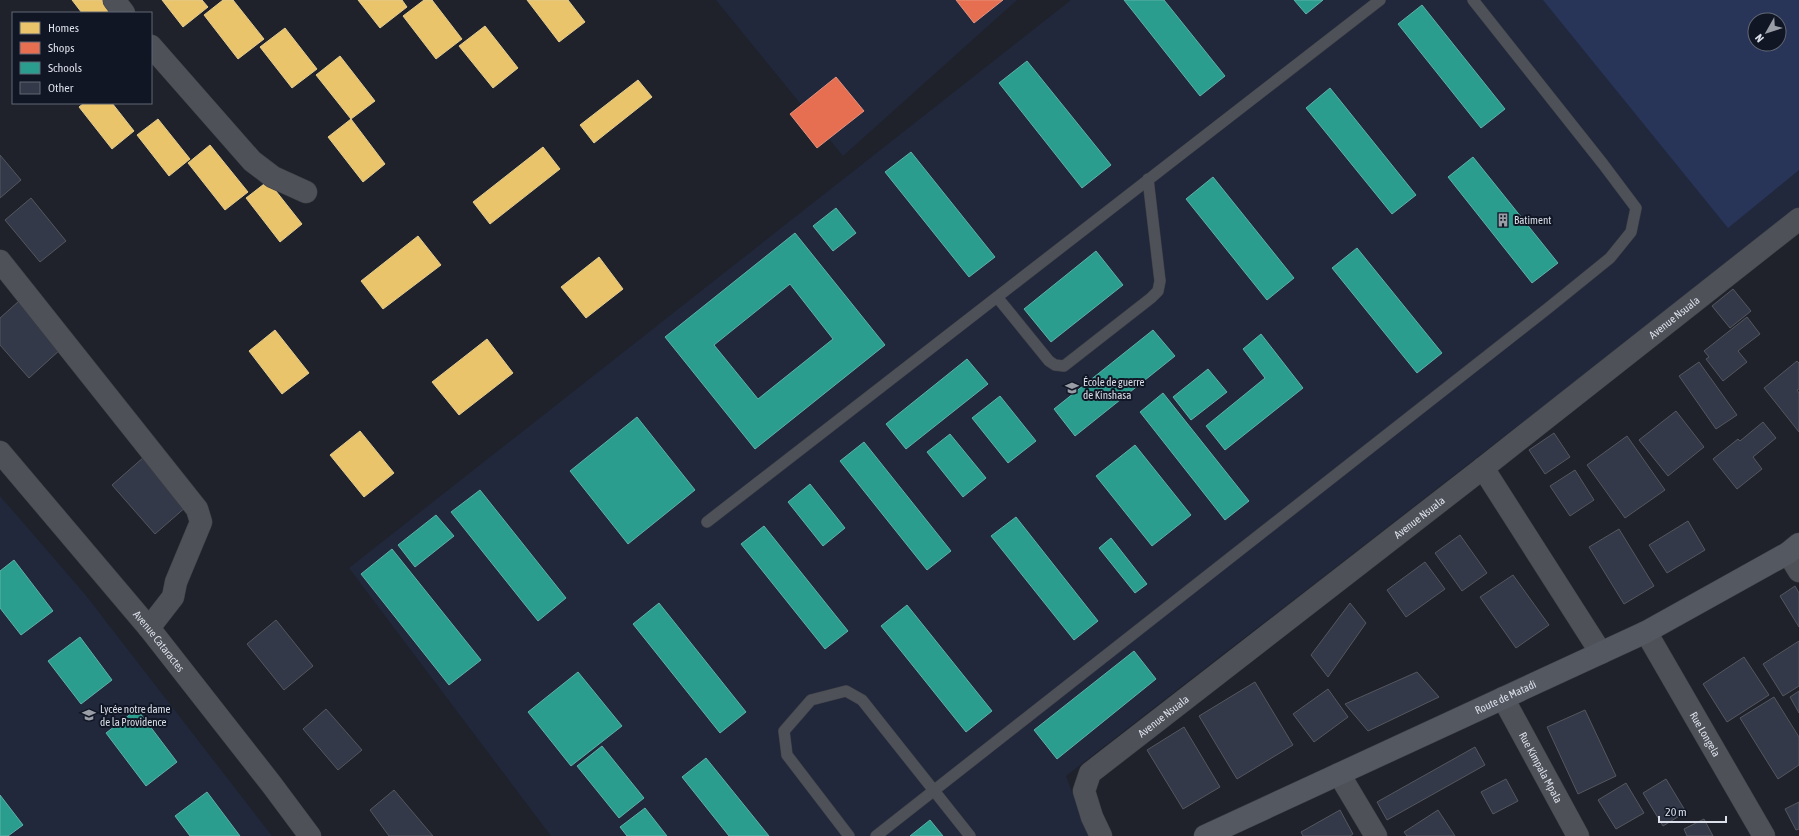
<svg xmlns="http://www.w3.org/2000/svg" width="1799" height="836" font-family="'Asap Condensed',sans-serif">
	<style>
		.built { fill: #21283b; fill-rule: evenodd }
		.green { fill: #283559; fill-rule: evenodd }
		.homes { fill: #e9c46a; stroke: #e4cc90 }
		.shops { fill: #e76f51; stroke: #e3917f }
		.schools { fill: #2a9d8f; stroke: #5fb1aa; fill-rule: evenodd }
		.building { fill: #333948; stroke: #54575e }
		.lines { fill: none; stroke-linecap: round; stroke-linejoin: round }
		.lane-casing { stroke: #3c3e45; stroke-width: 12 }
		.street-casing { stroke: #3c3e45; stroke-width: 23 }
		.secondary-casing { stroke: #3c3e45; stroke-width: 23 }
		.primary-casing { stroke: #3c3e45; stroke-width: 23 }
		.lane { stroke: #4f5158; stroke-width: 11 }
		.street { stroke: #4f5158; stroke-width: 22 }
		.secondary { stroke: #4f5158; stroke-width: 22 }
		.primary { stroke: #545861; stroke-width: 22 }
		.labels { text-anchor: middle; dominant-baseline: central; stroke-width: 4; stroke-linejoin: round; paint-order: stroke }
		.poi-label { font-size: 11px; fill: #dadfe9; stroke: #111625; text-anchor: start }
		.street-label { font-size: 11px; fill: #dadfe9; stroke: #111625 }
	</style>
	<rect width="100%" height="100%" fill="#1f222a"/>
	<path class="built" d="M716,0h301l-174,156z
		M1071,0h728v208l-733,568 23,60h-538l-202,-268zM1755,20h24v24h-24z
		M0,496l84,97 188,243h-272z"/>
	<path class="green" d="M1543,0h256v170l-71,58zM1755,20h24v24h-24z"/>
	<path class="homes" d="M72,0h34l6,8 -6,5h-24z
		M162,0h40l6,7 -25,20z
		M223,0h10l31,39 -26,20 -34,-44z
		M358,0h44l5,7 -27,21z
		M424,0h8l30,39 -26,20 -33,-43z
		M527,0h41l17,22 -26,20z
		M485,26l33,42 -25,20 -34,-42z
		M285,28l32,41 -25,19 -32,-41z
		M340,56l35,45 -24,18 -35,-44z
		M638,80l14,17 -58,46 -14,-18z
		M84,103h28l22,28 -22,18 -33,-42z
		M158,119l32,40 -21,17 -32,-41z
		M351,119l34,45 -22,18 -35,-45z
		M210,145l38,47 -23,18 -37,-47z
		M543,147l17,22 -70,55 -17,-22z
		M268,181l34,43 -22,18 -34,-44z
		M418,236l23,29 -58,44 -22,-28z
		M599,257l24,32 -37,29 -25,-31z
		M275,330l34,43 -27,21 -33,-43z
		M487,339l26,34 -54,42 -27,-33z
		M360,431l34,42 -30,24 -34,-42z"/>
	<path class="shops" d="M956,0h47l-29,23z
		M836,77l28,34 -47,37 -27,-34z"/>
	<path class="schools" d="M1124,0h40l61,76 -25,20z
		M1294,0h29l-17,14z
		M1422,5l83,104 -24,19 -83,-104z
		M1027,61l84,104 -29,23 -83,-105z
		M1330,88l86,107 -24,19 -86,-106z
		M911,152l84,105 -26,20 -84,-105z
		M1473,157l85,106 -26,20 -84,-106z
		M1213,177l81,101 -27,22 -81,-101z
		M836,208l20,25 -23,18 -20,-25z
		M795,233l90,112 -130,104 -90,-112zM790,284l43,55 -75,60 -44,-54z
		M1357,248l85,105 -25,20 -85,-105z
		M1096,251l27,34 -72,57 -27,-33z
		M1153,330l22,26 -100,80 -21,-27z
		M1261,334l42,54 -78,62 -19,-24 59,-48 -22,-29z
		M967,359l21,25 -82,65 -20,-25z
		M1208,369l19,23 -36,28 -18,-23z
		M1163,393l86,108 -24,19 -85,-108z
		M1000,396l36,45 -28,22 -36,-45z
		M637,417l58,73 -67,54 -58,-73z
		M950,434l36,44 -23,19 -36,-45z
		M864,442l87,109 -24,19 -87,-109z
		M1135,445l56,70 -39,31 -56,-70z
		M810,484l35,44 -22,18 -35,-44z
		M480,490l86,108 -28,23 -87,-109z
		M436,515l18,21 -39,31 -17,-22z
		M1016,517l82,104 -24,19 -83,-104z
		M764,526l84,105 -23,18 -84,-105z
		M1111,538l36,46 -12,9 -36,-45z
		M392,549l89,111 -32,25 -88,-111z
		M14,560l39,51 -32,24 -21,-27v-37z
		M659,603l87,109 -26,21 -87,-109z
		M907,605l85,106 -26,21 -85,-106z
		M80,637l32,43 -31,24 -33,-43z
		M1134,651l22,28 -99,80 -23,-29z
		M578,672l44,54 -51,40 -43,-54z
		M137,709l40,53 -31,24 -40,-53z
		M602,746l42,52 -25,20 -42,-52z
		M706,758l63,78h-40l-47,-59z
		M207,792l33,44h-50l-15,-20z
		M0,795l23,30 -15,11h-8z
		M645,808l22,28h-40l-7,-9z
		M930,820l13,16h-33z"/>
	<path class="building" d="M0,155l21,25 -21,18z
		M31,198l35,43 -26,21 -35,-42z
		M1733,289l18,22 -21,17 -18,-22z
		M19,301l42,48 -32,29 -29,-33v-27z
		M1747,317l13,17 -22,17 9,11 -24,19 -17,-22 3,-2 -5,-6z
		M1797,361l2,2v26l-2,1 2,3v39l-35,-44z
		M1699,362l38,53 -21,14 -37,-53z
		M1676,411l28,36 -36,29 -29,-36z
		M1763,422l13,16 -23,19 9,12 -25,20 -24,-30 25,-20 2,2z
		M1554,433l16,24 -25,17 -16,-24z
		M1627,436l38,54 -40,28 -38,-53z
		M144,457l43,49 -32,28 -43,-49z
		M1575,470l19,30 -24,16 -20,-30z
		M1688,521l17,29 -38,23 -18,-28z
		M1619,529l35,57 -30,18 -35,-57z
		M1460,535l27,38 -25,18 -27,-38z
		M1425,562l20,27 -39,28 -19,-27z
		M1513,575l36,50 -33,23 -36,-51z
		M1795,586l4,7v34l-19,-31z
		M1350,603l16,20 -38,54 -17,-22z
		M276,620l37,46 -29,24 -37,-46z
		M1799,641v45l-16,10 -20,-32z
		M1744,657l25,38 -42,27 -24,-38z
		M1417,672l22,25 -71,34 -23,-27z
		M1255,682l38,63 -56,34 -38,-63z
		M1328,689l20,28 -34,25 -21,-28z
		M1799,691v22l-9,-16z
		M1774,697l25,40v28l-21,14 -38,-61z
		M326,709l36,41 -24,20 -35,-41z
		M1585,710l31,66 -38,18 -31,-67z
		M1184,727l36,60 -37,22 -36,-59z
		M1475,747l10,18 -98,55 -10,-18z
		M1506,779l12,22 -25,13 -12,-22z
		M1666,779l20,33 -23,14 -20,-33z
		M1626,783l18,30 -28,16 -18,-29z
		M394,790l39,46h-44l-19,-26z
		M1799,802v27l-3,1 -11,-21z
		M1340,810l13,24 -3,2h-47l-2,-4z
		M1438,810l17,26h-48l-3,-4z
		M1704,819l9,17h-26l-3,-7z"/>
	<g class="lines">
		<g class="lane-casing">
			<path id="lane" d="M997,297l52,64 6,4 9,1 87,-68 7,-7 2,-10 -12,-102
				M707,522l673,-522
				M849,836l-62,-81 -3,-24 27,-31 35,-9 16,9 108,136
				M876,836l671,-527 63,-51 21,-26 5,-24 -33,-44 -130,-164"/>
		</g>
		<g class="street-casing">
			<g id="street">
				<path d="M114,0l10,13"/>
				<path d="M151,46l101,115 21,16 33,15"/>
				<path d="M0,261l197,248 4,13 -25,60 -3,15 -24,31"/>
				<path d="M1483,468l118,185"/>
				<path d="M1788,553l11,18"/>
				<path id="s1" d="M1646,632l118,204"/>
				<path id="s2" d="M1503,698l75,138"/>
				<path d="M1339,774l37,62"/>
				<path id="s3" d="M1101,836l-9,-19 -8,-26 6,-18 393,-305 316,-249"/>
			</g>
		</g>
		<g class="secondary-casing">
			<g id="secondary">
				<path id="s4" d="M0,452l149,176 123,157 38,51"/>
			</g>
		</g>
		<g class="primary-casing">
			<g id="primary">
				<path id="s5" d="M1205,836l441,-204 142,-79 11,-9"/>
			</g>
		</g>
		<use href="#lane" class="lane"/>
		<use href="#street" class="street"/>
		<use href="#secondary" class="secondary"/>
		<use href="#primary" class="primary"/>
	</g>
	<defs>
		<g id="building-bare" transform="scale(1.08)"><path d="M-4-6H4V6H1V3H-1V6H-4ZM-2.5-4.3h1.7v1.8h-1.7ZM.8-4.3h1.7v1.8H.8ZM-2.5-1h1.7V.8h-1.7ZM.8-1h1.7V.8H.8Z" fill="#999da6" stroke="#111625" stroke-width="2.5" paint-order="stroke"/></g>
		<g id="university-bare" transform="scale(1.08)"><path d="M0-5L7-2L0 1L-7-2ZM-4 1L0 2.5L4 1V4Q0 6-4 4Z" fill="#999da6" stroke="#111625" stroke-width="2.5" paint-order="stroke"/></g>
		<g id="school-bare" transform="scale(1.08)"><path d="M0-5L7-2L0 1L-7-2ZM-4 1L0 2.5L4 1V4Q0 6-4 4Z" fill="#999da6" stroke="#111625" stroke-width="2.5" paint-order="stroke"/></g>
	</defs>
	<g fill-rule="evenodd">
		<use href="#building-bare" x="1503" y="220"/>
		<use href="#university-bare" x="1072" y="388"/>
		<use href="#school-bare" x="89" y="715"/>
	</g>
	<g class="labels">
		<g class="poi-label">
			<text x="1514" y="220">Batiment</text>
			<text x="1083" y="382">École de guerre<tspan x="1083" dy="13">de Kinshasa</tspan></text>
			<text x="100" y="709">Lycée notre dame<tspan x="100" dy="13">de la Providence</tspan></text>
		</g>
		<g class="street-label">
			<text stroke="none"><textPath href="#s3" startOffset="808">Avenue Nsuala</textPath></text>
			<text stroke="none"><textPath href="#s3" startOffset="484">Avenue Nsuala</textPath></text>
			<text stroke="none"><textPath href="#s4" startOffset="247">Avenue Cataractes</textPath></text>
			<text stroke="none"><textPath href="#s5" startOffset="331">Route de Matadi</textPath></text>
			<text stroke="none"><textPath href="#s3" startOffset="160">Avenue Nsuala</textPath></text>
			<text stroke="none"><textPath href="#s1" startOffset="118">Rue Longela</textPath></text>
			<text stroke="none"><textPath href="#s2" startOffset="79">Rue Kimpala Mpala</textPath></text>
		</g>
	</g>
	<rect x="12" y="12" width="140" height="92" fill="#111625" stroke="#616673"/>
	<rect x="20" y="22" width="20" height="12" fill="#e9c46a" stroke="#616673"/>
	<text x="48" y="32" font-size="12" fill="#dadfe9">Homes</text>
	<rect x="20" y="42" width="20" height="12" fill="#e76f51" stroke="#616673"/>
	<text x="48" y="52" font-size="12" fill="#dadfe9">Shops</text>
	<rect x="20" y="62" width="20" height="12" fill="#2a9d8f" stroke="#616673"/>
	<text x="48" y="72" font-size="12" fill="#dadfe9">Schools</text>
	<rect x="20" y="82" width="20" height="12" fill="#333948" stroke="#616673"/>
	<text x="48" y="92" font-size="12" fill="#dadfe9">Other</text>
	<g transform="translate(1767 32) rotate(231)"><circle r="19" fill="#111625" stroke="#616673"/>
	<path d="M0-3L7 15L0 10L-7 15Z" fill="#999da6"/>
	<text y="-6" font-size="11" font-weight="bold" text-anchor="middle" fill="#dadfe9">N</text>
	</g>
	<path d="M1659 816v6h67v-6" fill="none" stroke="#dadfe9" stroke-width="2"/>
	<text x="1665" y="816" font-size="12" fill="#dadfe9" stroke="#111625" stroke-width="3" paint-order="stroke">20 m</text>
</svg>
